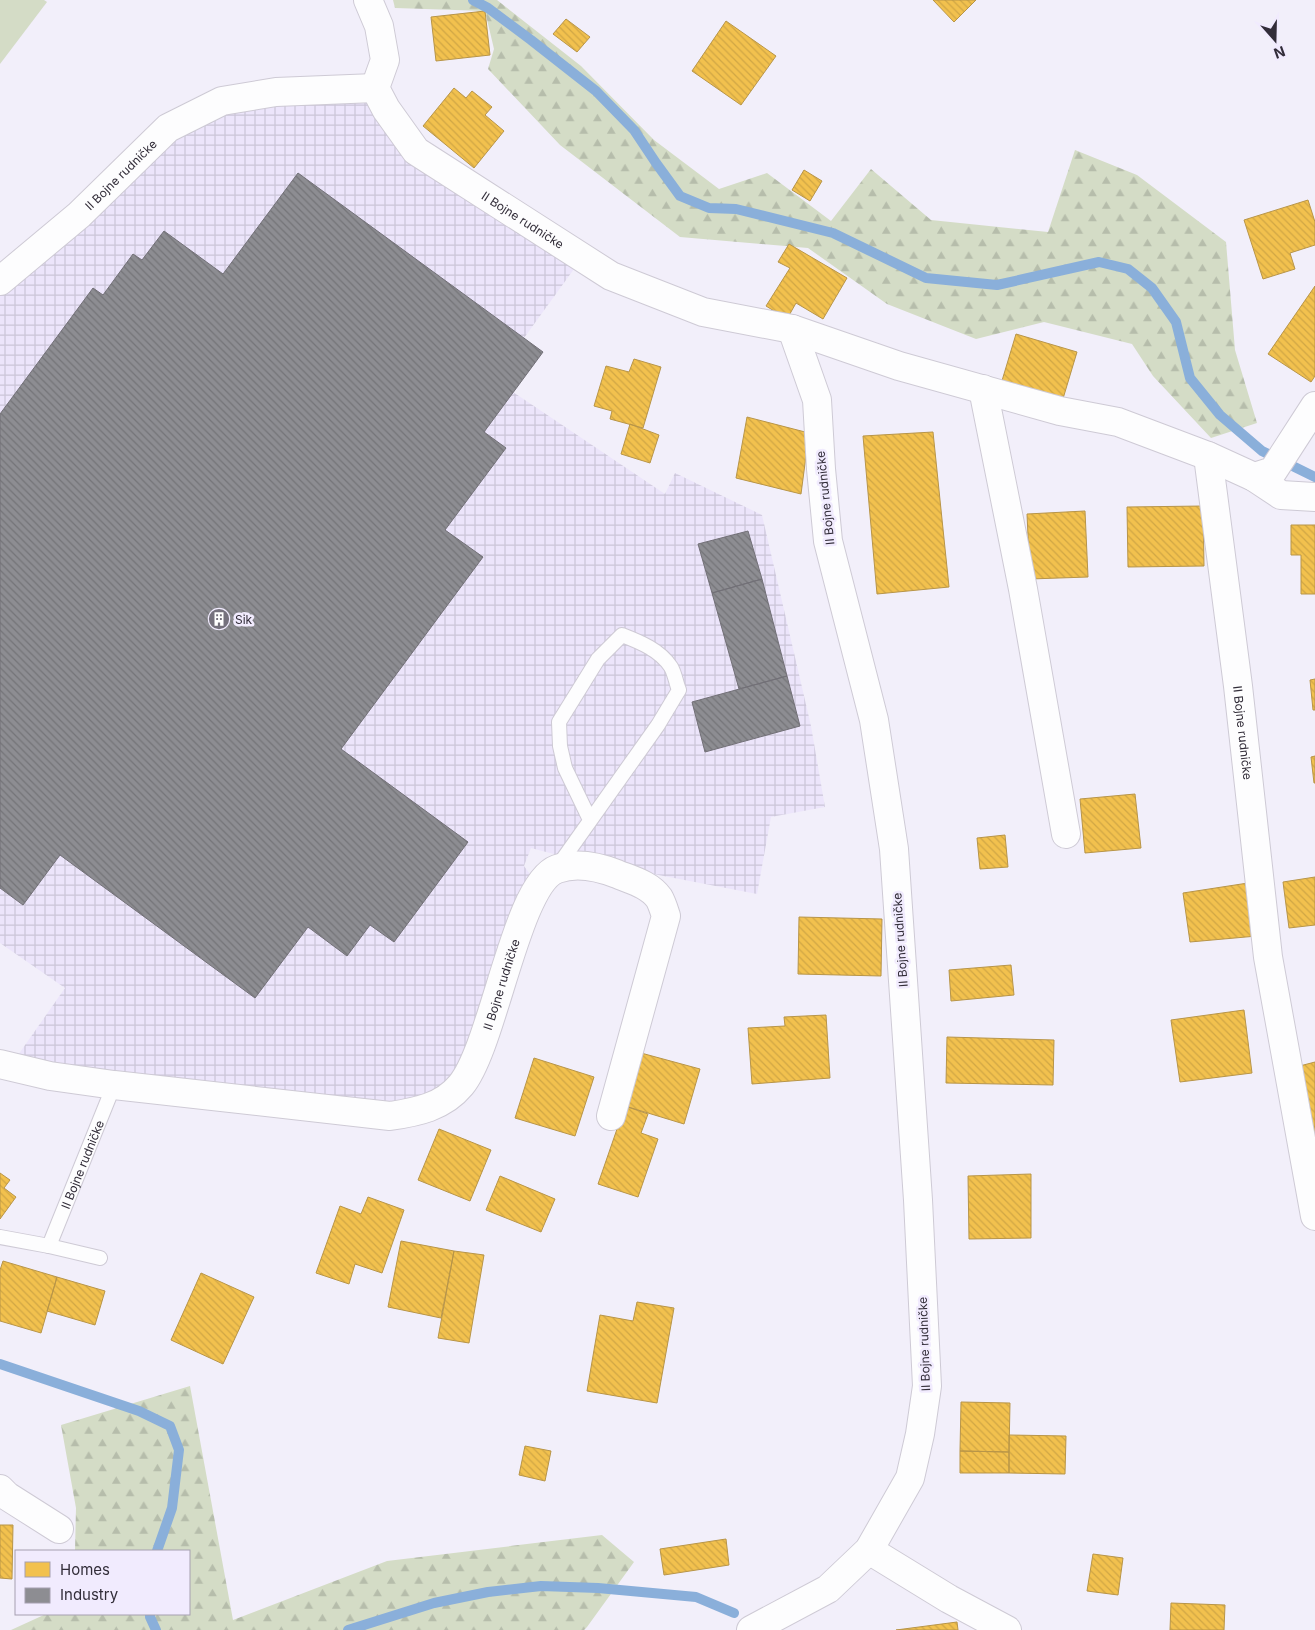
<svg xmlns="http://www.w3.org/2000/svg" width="1315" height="1630" font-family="Inter,sans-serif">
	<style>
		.industrial { fill: url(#industrial-grid) }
		.grass { fill: #d4dcc6 }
		.forest { fill: url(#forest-firs) }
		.homes { fill: url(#homes-back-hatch); stroke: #b89548 }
		.industry { fill: url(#industry-back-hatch); stroke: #727077 }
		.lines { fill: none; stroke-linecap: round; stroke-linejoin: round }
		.stream { stroke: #8aafda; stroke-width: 10 }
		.lane-casing { stroke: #cecad5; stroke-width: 16 }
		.street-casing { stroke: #cecad5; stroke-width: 30 }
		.lane { stroke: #fdfdfe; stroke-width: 14 }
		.street { stroke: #fdfdfe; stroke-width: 28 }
		.labels { text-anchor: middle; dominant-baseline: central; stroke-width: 5; stroke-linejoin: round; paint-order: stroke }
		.street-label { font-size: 12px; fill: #322d39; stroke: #f1ebfe }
		.poi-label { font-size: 12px; fill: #322d39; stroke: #f1ebfe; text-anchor: start }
	</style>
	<defs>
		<pattern id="industrial-grid" width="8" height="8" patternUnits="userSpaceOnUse" patternTransform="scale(1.25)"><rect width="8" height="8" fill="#ece5fb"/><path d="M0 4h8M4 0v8" fill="none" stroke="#cbc5d8"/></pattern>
		<pattern id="forest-firs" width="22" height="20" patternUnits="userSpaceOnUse" patternTransform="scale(1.25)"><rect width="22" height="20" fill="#d4dcc6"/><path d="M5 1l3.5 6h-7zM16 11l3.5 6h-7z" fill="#b6bdab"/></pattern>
		<pattern id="homes-back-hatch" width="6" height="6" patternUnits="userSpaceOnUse" patternTransform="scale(1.25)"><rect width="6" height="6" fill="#f2c14e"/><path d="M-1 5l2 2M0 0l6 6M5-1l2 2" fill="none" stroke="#d0a645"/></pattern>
		<pattern id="industry-back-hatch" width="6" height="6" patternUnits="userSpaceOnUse" patternTransform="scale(1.25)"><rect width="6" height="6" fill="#8d8d92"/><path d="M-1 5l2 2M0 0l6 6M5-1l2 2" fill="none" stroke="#747478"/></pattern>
	</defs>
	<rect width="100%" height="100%" fill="#f2effa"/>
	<path class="industrial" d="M375,88l41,63 166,107 -58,80 19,14 -30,40 152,102 10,-21 87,42 49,211 14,81 -54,10 -14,77 -192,-37 -34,-9 -7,18 14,19 -62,173 -59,54 -401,-54 49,-70 -65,-45v-662l222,-180z"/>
	<path class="grass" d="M0,0h44l3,2 -47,62z"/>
	<path class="forest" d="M393,0h104l84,66 73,74 65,49 48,-16 64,48 40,-52 60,51 117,12 27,-82 62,25 89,67 9,108 22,73 -46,15 -58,-62 -21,-32 -88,-22 -68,17 -89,-35 -79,-56 -128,-11 -120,-92 -72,-76 6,-20 -9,-38 -90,-3z
		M190,1386l43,234 154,-59 215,-26 32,27 -47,65 -3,3h-573l35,-16h143v-63h-114l1,-43 -15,-83z"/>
	<path class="homes" d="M933,0h43l-22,22z
		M485,11l5,44 -54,6 -5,-44z
		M566,19l24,18 -13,15 -24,-18z
		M726,21l50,35 -35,49 -49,-34z
		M454,88l12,10 6,-7 20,16 -7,8 19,16 -30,37 -51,-42z
		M804,170l18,11 -12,20 -18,-11z
		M1308,200l7,22v23l-25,8 5,16 -32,10 -19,-59z
		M789,244l58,34 -24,41 -27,-16 -9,16 -21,-13 24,-38 -12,-6z
		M1315,286v90l-4,6 -43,-28z
		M1016,334l61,18 -15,50 -61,-18z
		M634,359l27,8 -18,61 -33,-9 2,-8 -18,-5 12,-40 23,6z
		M747,417l62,16 -8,61 -65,-16z
		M630,424l29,11 -9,28 -29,-9z
		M933,432l16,155 -72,7 -14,-158z
		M1203,506l1,60 -76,1 -1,-60z
		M1085,511l3,66 -58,2 -3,-65z
		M1291,525h24v69h-14v-39h-10z
		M1315,679v31h-2l-3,-30z
		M1315,756v27h-1l-3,-26z
		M1135,794l6,54 -56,5 -5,-54z
		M1005,835l3,32 -28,2 -3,-31z
		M1315,877v48l-26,3 -6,-46z
		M1248,883l9,53 -67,6 -7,-49z
		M799,917l83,2 -1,57 -83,-2z
		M1011,965l3,30 -63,6 -2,-31z
		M1244,1010l8,63 -72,9 -9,-62z
		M826,1015l4,63 -78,6 -4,-56 37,-2 -1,-9z
		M947,1037l107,3 -1,45 -107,-2z
		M641,1053l59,16 -16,55 -59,-18z
		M534,1058l60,19 -19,59 -60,-18z
		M1315,1062v74l-6,1 -17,-69z
		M625,1106l23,8 -7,19 17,6 -20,58 -40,-13z
		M439,1129l52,21 -21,51 -52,-21z
		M0,1173l10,7 -6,8 12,9 -16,22z
		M1031,1174v64l-62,1 -1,-63z
		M500,1176l55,23 -14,33 -55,-22z
		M368,1197l36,13 -22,63 -27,-9 -6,20 -33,-11 24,-67 21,8z
		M401,1241l53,10 -13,67 -53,-11z
		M454,1251l30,4 -15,88 -31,-5z
		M3,1261l54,16 -16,56 -41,-12v-51z
		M201,1273l53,24 -31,67 -52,-24z
		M57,1277l48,14 -10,34 -48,-14z
		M637,1302l37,6 -17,95 -70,-12 13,-76 33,6z
		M961,1402l49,1 -1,49 -49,-1z
		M1009,1435l57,1 -1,38 -56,-1z
		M525,1446l26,5 -6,30 -26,-6z
		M960,1451l49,1v21h-49z
		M0,1525h13l-1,54 -12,-1z
		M726,1539l3,26 -65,10 -4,-26z
		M1093,1554l30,4 -5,37 -31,-4z
		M1171,1603l54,2 -1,25h-54z
		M957,1622l1,8h-62z"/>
	<path class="industry" d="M298,173l245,179 -59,80 22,16 -61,82 38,27 -142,192 127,93 -74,100 -24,-17 -23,31 -39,-29 -53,71 -195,-143 -37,50 -23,-17v-474l93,-126 10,7 30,-41 9,6 22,-29 59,43z
		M748,531l14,48 -50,14 -14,-49z
		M762,579l25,97 -48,13 -27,-96z
		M787,676l13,50 -95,26 -13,-50z"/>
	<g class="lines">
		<path class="stream" d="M473,0l15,8 43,32 65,51 38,39 22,33 24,33 29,12 27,1 97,24 93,45 71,7 102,-23 29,7 24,19 24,34 14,56 30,37 42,36 53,26
			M0,1364l139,47 31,15 9,24 -7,58 -15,43
			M150,1614v3l6,13
			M348,1630l86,-27 54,-11 53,-6 57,2 98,9 38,16"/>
		<g class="lane-casing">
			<g id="lane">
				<path d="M558,866l100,-141 21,-35c-3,-7 -4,-16 -8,-23 -11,-17 -31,-25 -49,-32l-24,24 -39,63 1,24 5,22 25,52"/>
				<path d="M0,1237l49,9 51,12"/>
				<path id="s1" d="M49,1246l65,-161"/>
			</g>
		</g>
		<g class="street-casing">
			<g id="street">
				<path id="s2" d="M368,0l11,26 6,34 -10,28 11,21 30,42 195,125 92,36 89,17 107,37 161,45 58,11 90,34 46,21 27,18 34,2"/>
				<path id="s3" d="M0,281l79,-66 89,-87 54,-27 54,-9 99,-4"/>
				<path d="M983,389l40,200 43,245"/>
				<path id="s4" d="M1208,456l30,230 30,271 47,259"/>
				<path d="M1254,477l19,-6 42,-65"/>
				<path id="s5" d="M0,1064l50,12 64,9 276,31c27,-4 53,-9 71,-31 33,-40 55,-201 96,-216 19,-7 42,-2 60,5 14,6 32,10 42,24 3,5 5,12 7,18l-55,200"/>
				<path d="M0,1489l7,7 52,33"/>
				<path d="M869,1550l80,49 58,31"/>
				<path d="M751,1630l77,-41 41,-39 41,-72 10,-44 7,-48 -9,-186 -24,-351 -20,-129 -46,-179 -7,-72 -4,-69 -25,-71"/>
			</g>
		</g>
		<use href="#lane" class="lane"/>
		<use href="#street" class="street"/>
	</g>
	<defs>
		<g id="building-disc" transform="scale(1.125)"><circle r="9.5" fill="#75717d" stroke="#f1ebfe"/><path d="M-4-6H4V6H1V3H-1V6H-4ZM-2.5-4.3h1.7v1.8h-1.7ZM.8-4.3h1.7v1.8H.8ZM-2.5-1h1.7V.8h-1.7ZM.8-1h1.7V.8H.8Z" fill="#fff"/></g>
	</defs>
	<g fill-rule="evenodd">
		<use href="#building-disc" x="219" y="619"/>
	</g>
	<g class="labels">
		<g class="street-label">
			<text stroke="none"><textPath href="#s3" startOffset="161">II Bojne rudničke</textPath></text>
			<text stroke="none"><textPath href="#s2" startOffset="295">II Bojne rudničke</textPath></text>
			<text transform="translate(825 498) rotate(-96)">II Bojne rudničke</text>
			<text stroke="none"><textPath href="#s4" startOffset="279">II Bojne rudničke</textPath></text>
			<text transform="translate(900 940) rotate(-94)">II Bojne rudničke</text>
			<text stroke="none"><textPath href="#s5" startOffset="582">II Bojne rudničke</textPath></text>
			<text stroke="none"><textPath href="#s1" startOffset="88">II Bojne rudničke</textPath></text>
			<text transform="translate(924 1344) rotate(-92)">II Bojne rudničke</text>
		</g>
		<g class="poi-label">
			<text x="235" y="619">Sik</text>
		</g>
	</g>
	<rect x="15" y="1550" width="175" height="65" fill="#f1ebfe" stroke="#a59faf"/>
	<rect x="25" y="1562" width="25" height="15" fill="#f2c14e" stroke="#a59faf"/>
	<text x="60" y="1575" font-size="15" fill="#322d39">Homes</text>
	<rect x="25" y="1588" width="25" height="15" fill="#8d8d92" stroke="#a59faf"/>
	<text x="60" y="1600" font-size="15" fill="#322d39">Industry</text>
	<g transform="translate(1275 40) rotate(160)" stroke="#f1ebfe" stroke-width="4" paint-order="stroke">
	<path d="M0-4L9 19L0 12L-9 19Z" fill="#322d39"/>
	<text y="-8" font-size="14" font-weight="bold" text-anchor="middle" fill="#322d39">N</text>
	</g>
</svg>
